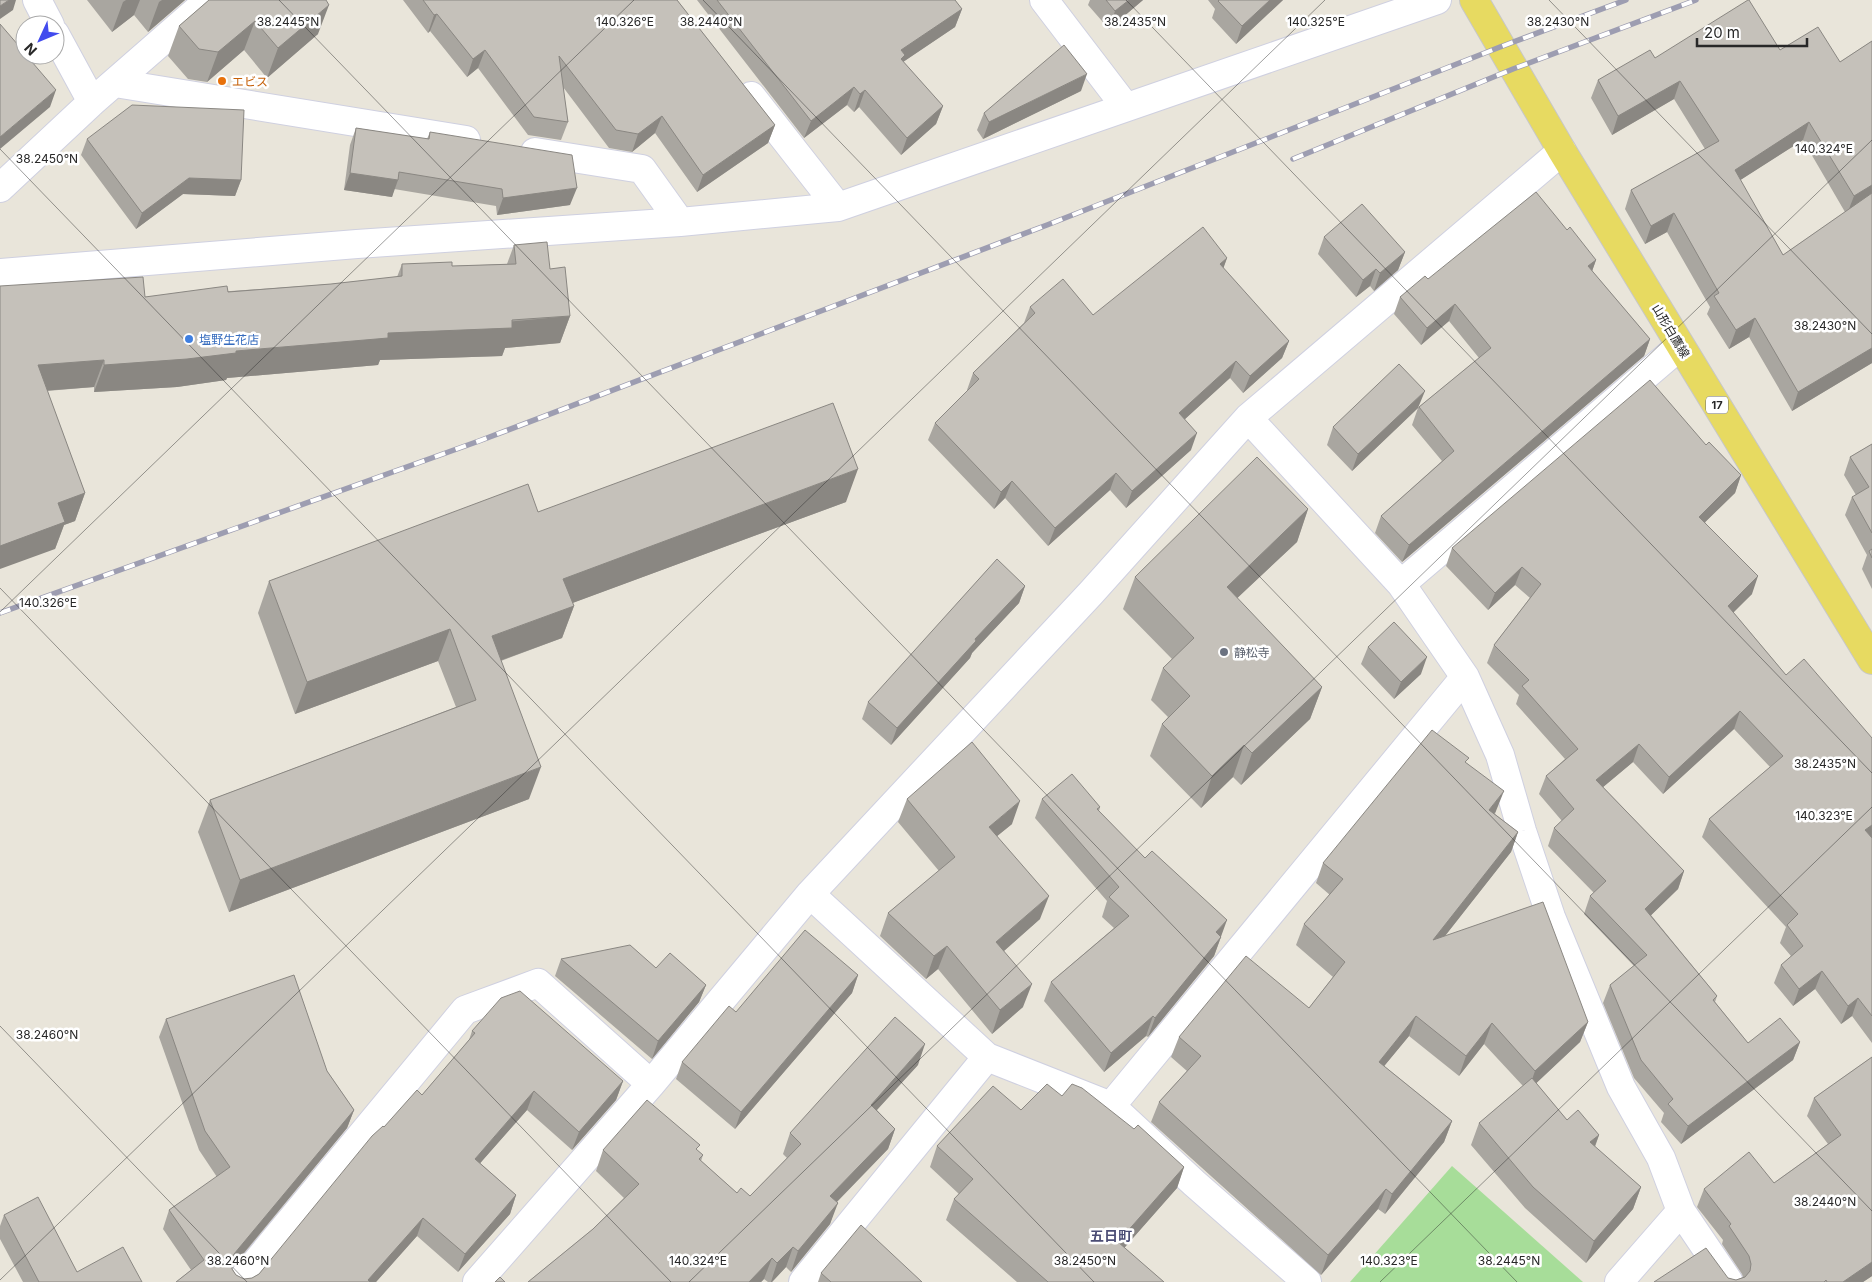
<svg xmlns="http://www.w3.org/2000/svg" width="1872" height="1282" font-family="Inter,'Noto Sans JP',sans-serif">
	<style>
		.green { fill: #a7dd99 }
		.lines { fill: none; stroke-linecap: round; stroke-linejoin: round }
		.minor-casing { stroke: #cfd0e0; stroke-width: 30 }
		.major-casing { stroke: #c7c7c7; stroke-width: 30 }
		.minor { stroke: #fff; stroke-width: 28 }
		.major { stroke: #e7da61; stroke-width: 28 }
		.rail-casing { stroke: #9d9db1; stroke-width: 5.5 }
		.rail { stroke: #fff; stroke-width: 4; stroke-dasharray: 11; stroke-linecap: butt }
		.wall { fill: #a9a6a0; fill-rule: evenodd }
		.shaded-wall { fill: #8a8782 }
		.building { fill: #c5c1ba; stroke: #8a8782 }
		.ticks { fill: none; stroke: #282828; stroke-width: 1; stroke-opacity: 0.45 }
		.food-dot { fill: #e8710a; stroke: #fff; stroke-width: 2 }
		.shop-dot { fill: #3f7fe0; stroke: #fff; stroke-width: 2 }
		.worship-dot { fill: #6b7280; stroke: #fff; stroke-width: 2 }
		.labels { text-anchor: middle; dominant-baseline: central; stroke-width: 5; stroke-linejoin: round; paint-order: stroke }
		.shield { fill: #fff; stroke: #686868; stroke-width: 1 }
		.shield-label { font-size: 11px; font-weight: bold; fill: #282828 }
		.food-label { font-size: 12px; fill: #c56008; stroke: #fff; text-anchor: start }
		.street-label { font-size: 12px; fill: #282828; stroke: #fff }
		.shop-label { font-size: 12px; fill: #366cbe; stroke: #fff; text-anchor: start }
		.worship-label { font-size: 12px; fill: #5b616d; stroke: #fff; text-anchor: start }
		.neighbourhood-label { font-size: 14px; font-weight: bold; fill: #4b4d75; stroke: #fff }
		.ticks-label { font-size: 12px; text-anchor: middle; fill: #282828; stroke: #fff; stroke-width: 5; stroke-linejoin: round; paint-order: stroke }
	</style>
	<rect width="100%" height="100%" fill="#e9e5da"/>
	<path class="green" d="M1452,1166l131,116h-233z"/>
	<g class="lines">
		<g class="minor-casing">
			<path id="minor" d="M37,0l13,25
				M1044,0l81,106
				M55,34l37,68
				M115,83l351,57
				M751,96l87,111
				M535,152l107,17 38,53
				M0,188l92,-86 117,-102
				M0,273l357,-29 323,-22 158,-15 599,-207
				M1248,418l153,166 64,93 35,78 22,76 29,86 70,170 40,71 20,53 48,71
				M1401,584l279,-238
				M810,894l177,163 124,49 83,77 113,99
				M1111,1106l354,-429
				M240,1282l225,-272 73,-27 113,101
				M477,1282l174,-198 159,-190 281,-301 157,-175 314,-267
				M803,1282l184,-225
				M1619,1282l62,-71"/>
		</g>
		<g class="major-casing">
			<path id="major" d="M1474,0l88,151 310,509"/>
		</g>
		<use href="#minor" class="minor"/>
		<use href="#major" class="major"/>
		<g class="rail-casing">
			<path id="rail" d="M1293,159l220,-90 183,-69
				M0,613l479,-172 568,-216 453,-178 126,-47"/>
		</g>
		<use href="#rail" class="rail"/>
	</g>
	<path class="wall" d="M87,0h98l-37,32 -14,-17 -22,17z
		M209,0l109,34 -51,44 -23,-28 -37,32 -19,-3 -20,-23 11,-30z
		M403,0h274l98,125 -7,18 -71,49 -42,-59 -23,19 -23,-4 -46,-61 5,35 -7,18 -33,-5 -50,-67 -11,9 -37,-46 -2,2z
		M697,0h258l7,9 -7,18 -52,35 40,44 -7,18 -35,31 -42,-48 -5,5 -7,-7 -43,33z
		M1090,0h53l-34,29 -21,-24z
		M1208,0h75l-47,44 -24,-26 3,-9z
		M1872,41v322l-80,48 -43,-74 -20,12 -22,-35 3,-7 -43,-75 -22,12 -20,-35 6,-19 74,-41 -31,-50 -62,36 -21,-37 7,-18 57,-22 125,-8 60,12zM1803,140l42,72 -62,43 -43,-75z
		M1081,91l-98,48 -6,-9 7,-17z
		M356,128l71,11 3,-7 140,73 -73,10 -1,-9 -102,-17 -2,8 -48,-7 6,-45z
		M87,139l154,41 -6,16 -52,-2 -47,35 -55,-74z
		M1567,230l29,30 -4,11 58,68 -6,17 -242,206 -27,-29 6,-17 61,-55 -30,-36 6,-17 -66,63 -25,-26 6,-18 86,-20 60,-49 -30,-37 -28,24 -27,-31 6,-17 28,-18z
		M1324,237l81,15 -7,18 -24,21 -4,-5 -14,11 -38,-43z
		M514,245l36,24 20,47 -10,27 -55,5 -3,8 -122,4 -2,5 -151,13 -1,2 -49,7 -83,5v-5l-47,4 38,102 -10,28 -11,4 -9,24 -55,-263 145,11 186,-13 66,-7 5,-13 50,2 55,-2z
		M1227,258l-4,10 66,73 -7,17 -39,35 -13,-15 -45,41 6,31 -65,58 -16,-18 -62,56 -43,-48 -11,11 -66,-69 7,-17 32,-32v-1l6,-17 51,-50 6,-16 63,8z
		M1872,444v145l-10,-20 5,-14 -22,-40 7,-18 4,-2 -12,-20 6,-18z
		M1706,445l35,30 -6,18 -30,29 47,72 -19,18 53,63 86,63v305l-20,-27 -11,8 -26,-35 -22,17 -19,-23 7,-18 10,-9 -11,-13 6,-16 -84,-90 7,-18 61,-52 -36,-38 -71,65 -30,-32 -30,25 81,84 -6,18 -27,26 66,81 -2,6 33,41 52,-1 -7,18 -112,84 -20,-22 3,-9 -30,-35 -31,-75 7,-18 24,-19 -50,-52 6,-18 4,-3 -46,-47 6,-18 8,-7 -23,-27 7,-18 19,-17 -49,-55 3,-9 -32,-32 7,-18 36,-47 -15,-13 -27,25 -42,-44 6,-18z
		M846,502l-274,101 2,3 -12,32 -61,23 28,138 -300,113 -31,-80 12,-32 246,-93 -18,-46 -143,53 -37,-101 11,-32 269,-69z
		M1308,509l-11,33 -60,56 85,89 -12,32 -69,66 -8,-8 -32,31 -51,-52 12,-32 6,-7 -17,-17 12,-32 9,-9 -49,-50 12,-32z
		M1025,586l-6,17 -47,50 -2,5 -79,87 -29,-26 6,-17z
		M1368,647l53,27 -27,25 -33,-35z
		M1467,763l29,48 -1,3 23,18 -7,20 -66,84 143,86 -8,20 -44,41 31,37 32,15 -4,12 46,40 -8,22 -47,54 -61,-55 -54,-63 8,-22 44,-37 -39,-42 -25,32 -50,-40 -25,30 68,55 -8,21 -59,72 -7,-5 -57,66 -170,-153 8,-20 28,-31 -16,-14 8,-20 130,-29 24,-31 -37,-32 8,-21 26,-29 -14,-12 7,-20z
		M907,799l105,25 -15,12 43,83 -36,32 19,56 -31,27 -54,-65 -12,10 -46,-43 8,-23 51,-42 -41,-49z
		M1042,799l58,8 -1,4 122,126 -7,19 -66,81 -2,-1 -42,36 -60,-71 7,-19 63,-54 -12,-11 5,-16 -72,-83z
		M561,959l95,9 50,17 -7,17 -47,57 -97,-83z
		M858,975l-6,18 -117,136 -59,-50 6,-17 54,-50z
		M166,1019l161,52 27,39 -7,18 -115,140 4,7 8,4 8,-1 7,-4 125,-147 38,-32 47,-55 3,-9 151,50 -7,19 -44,50 -45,-40 -47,53 36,32 -6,19 -52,58 -41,-36 -41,46h-200l15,-12 -28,-41 6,-19 48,-33 -18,-27 -40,-113z
		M1872,1057v219l-9,6h-209l74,-4 8,2 7,-3 -1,-3 -20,-30 1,-4 -26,-33 7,-18 70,-6 54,-39 -21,-28 7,-18z
		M918,1065l-41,45 18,19 -7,20 -51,53 -7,22 -39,48 -5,-5 -14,15h-4l-4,-3 -3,3h-233l65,-53 31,-31 -28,-27 7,-21 95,1 5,4 -2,6 36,32 13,3 37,-38 -4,-4 7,-21z
		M1062,1096l122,71 -7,21 -53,60 40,34h-147l-71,-62 8,-21 5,-5 -29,-27 7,-21 84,-36z
		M4,1215l73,57 65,10h-119l-23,-43v-13z
		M821,1273l101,9h-104z"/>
	<path class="shaded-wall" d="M9,0h7l-3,10 -13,9v-13z
		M126,0h14l-6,15 -22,17 11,-30z
		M162,0h23l-37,32 11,-30z
		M1129,0h14l-34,29 6,-18z
		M1270,0h13l-47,44 6,-18z
		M329,5l-11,29 -51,44 11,-30z
		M962,9l-7,18 -52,35 -4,11 2,-23z
		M437,14l-7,17 -2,2 6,-18z
		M255,21l-11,29 -37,32 11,-30z
		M485,50l-7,18 -11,9 6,-18z
		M1087,74l-6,17 -98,48 6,-17z
		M1680,81l-6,18 -62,36 6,-19z
		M854,87l-7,18 -43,33 7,-17z
		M56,90l-6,17 -50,42v-12z
		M865,90l-6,17 -5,5 6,-18z
		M943,106l-7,18 -35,31 6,-17z
		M662,116l-7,17 -23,19 6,-18z
		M1809,122l-6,18 -75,48 7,-18z
		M775,125l-7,18 -71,49 6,-17z
		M350,173l48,7 -6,17 -48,-7z
		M189,178l52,2 -6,16 -52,-2 -47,35 6,-16z
		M1872,185v15l-25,14 7,-18z
		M577,188l-7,17 -73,10 6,-17z
		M1674,213l-7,19 -22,12 6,-18z
		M1405,252l-7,18 -24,21 6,-18z
		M1227,258l-6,17 -1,-11z
		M1596,260l-6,17 -2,-11z
		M1376,269l-6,17 -14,11 7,-17z
		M1455,304l-6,17 -28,24 6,-17z
		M570,316l-10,27 -55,5 -3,8 -122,4 -2,5 -151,13 -1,2 -49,7 -83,5 10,-27 132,-14 152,-18z
		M1755,318l-6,19 -20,12 7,-19z
		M1650,339l-6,17 -242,206 7,-17z
		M1289,341l-7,17 -39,35 7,-17z
		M1872,348v15l-80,48 6,-19z
		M104,360l-10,27 -66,5 10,-27z
		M1236,361l-6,17 -57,52 6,-17z
		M1425,391l-7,17 -66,63 6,-17z
		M1197,433l-6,17 -65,58 6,-17z
		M858,469l-12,33 -295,109 12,-32z
		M1116,473l-6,17 -62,56 7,-18z
		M1741,475l-6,18 -42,41 6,-17z
		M1012,481l-7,17 -11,11 7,-17z
		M85,493l-10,28 -11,4 -9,24 -55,20v-23l58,-43z
		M1308,509l-11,33 -82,77 12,-32z
		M1522,567l-7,18 -27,25 7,-17z
		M1758,576l-6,18 -30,30 6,-18z
		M1025,586l-6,17 -47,50 -2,5 -79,87 6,-17 78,-89z
		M574,606l-12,32 -82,30 12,-32z
		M450,629l-12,32 -143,53 12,-32z
		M1427,657l-6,17 -27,25 7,-17z
		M1322,687l-12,32 -69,66 11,-32z
		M1740,711l-6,18 -71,65 6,-17z
		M1639,744l-6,18 -43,36 6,-18z
		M1244,745l-11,32 -32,31 11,-32z
		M541,767l-12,32 -300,113 11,-32z
		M1504,791l-8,20 -14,19 7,-20z
		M1020,801l-8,23 -32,26 9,-23z
		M1872,825v13l-7,-8z
		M1518,832l-7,20 -85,108 7,-20z
		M1684,871l-6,18 -39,38 6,-18z
		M1049,896l-9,23 -52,46 8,-23z
		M1227,920l-13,36 -66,81 7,-19 61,-86z
		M947,946l-9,23 -12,10 8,-23z
		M1822,971l-7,18 -22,17 6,-17z
		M858,975l-6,18 -117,136 6,-17z
		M1032,984l-9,23 -31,27 8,-24z
		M706,985l-7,17 -47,57 6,-18z
		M1858,998l-6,18 -11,8 7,-18z
		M1153,1016l-7,20 -42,36 7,-19z
		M1416,1016l-7,20 -38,46 8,-20z
		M1588,1022l-8,20 -52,49 7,-20z
		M1492,1023l-8,21 -25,32 7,-20z
		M1800,1042l-7,18 -112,84 7,-18z
		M925,1044l-7,21 -55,60 8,-20z
		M623,1081l-7,19 -44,50 7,-18z
		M534,1091l-7,19 -59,67 7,-18z
		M354,1110l-7,18 -119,144 -3,8 9,-26z
		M1452,1121l-8,21 -59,72 7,-20z
		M895,1129l-7,20 -65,67 7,-20z
		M1599,1135l-8,21 -1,-14z
		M1184,1167l-7,21 -66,75 7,-21z
		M1641,1187l-8,22 -47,54 8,-22z
		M1386,1189l-8,20 -57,66 7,-20z
		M516,1195l-6,19 -52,58 7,-18z
		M838,1203l-8,21 -39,48 7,-21z
		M423,1218l-6,18 -41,46h-9l1,-2z
		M793,1247l-7,20 -14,15h-1l6,-19z
		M772,1258l-8,21 -3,3h-12z
		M1872,1262v14l-9,6h-20z"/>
	<path class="building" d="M0,0h9l-9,6z
		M209,0h117l3,5 -51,43 -23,-27 -37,31 -19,-3 -20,-23z
		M423,0h254l98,125 -72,50 -41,-59 -24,18 -22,-4 -57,-74 9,66 -34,-5 -49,-67 -12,9 -36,-45 -3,1z
		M717,0h238l7,9 -61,41 4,5 -4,4 42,47 -36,32 -42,-48 -5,4 -6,-7 -43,34z
		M1106,0h23l-14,11z
		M1219,0h51l-28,26 -24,-25z
		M1748,0h1l31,50 38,-23 22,35 32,-21v144l-18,11 -45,-74 -74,48 48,85 89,-62v155l-74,44 -43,-74 -19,12 -22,-34 5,-3 -45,-80 -23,13 -20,-36 88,-49 -39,-60 -62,35 -20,-36 52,-30 5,8z
		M0,24l25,29v2h1l30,35 -56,47z
		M1064,45l23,29 -98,48 -5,-9z
		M132,105l112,5 -3,70 -52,-2 -47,35 -55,-74z
		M356,128l73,11 1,-7 142,23 5,33 -74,10 -1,-9 -103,-17 -1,8 -48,-7z
		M1536,192l31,38 3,-3 26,33 -8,6 62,73 -241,206 -28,-29 73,-65 -35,-44 72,-59 -36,-44 -28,24 -27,-31 25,-21 3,3z
		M1362,204l43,48 -25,21 -4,-4 -13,11 -39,-43z
		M1203,227l24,31 -7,6 69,77 -39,35 -14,-15 -57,52 18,20 -65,58 -16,-18 -61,55 -43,-47 -11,11 -66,-69 44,-44 -6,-6 62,-60 -5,-6 33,-28 30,36z
		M547,242l3,27 15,-2 5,49 -58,4v8l-124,5v5l-152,13v2l-49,6 -83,6v-5l-66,5 47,128 -27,10 7,19 -65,24v-260l143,-9 2,20 82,-11 1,6 103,-8 71,-8v-12l50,-2v4l64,-2 -2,-19z
		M1399,364l26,27 -67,63 -25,-27z
		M1650,380l56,65 3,-3 32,33 -42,42 59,59 -30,30 58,69 18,-16 68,79v87l-7,5 7,8v178l-14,-18 -10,8 -26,-35 -23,18 -18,-24 22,-19 -16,-21 11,-11 -89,-95 74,-63 -43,-45 -71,66 -30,-33 -43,36 88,91 -39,38 72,87 -4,4 35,43 32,-25 20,24 -112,84 -20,-22 5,-5 -32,-39 -31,-75 37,-30 -57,-59 16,-15 -52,-53 20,-19 -28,-33 32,-27 -56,-63 7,-6 -35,-35 47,-61 -19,-17 -27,26 -43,-45z
		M833,403l25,66 -295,110 11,27 -82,30 49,131 -301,113 -30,-80 266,-100 -26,-71 -143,53 -38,-101 259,-97 10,28z
		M1872,444v89l-20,-36 17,-10 -19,-30z
		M1257,457l51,52 -81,78 95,100 -70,66 -8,-8 -32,31 -50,-52 28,-28 -27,-28 31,-30 -59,-61z
		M1872,549v9l-3,-7z
		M997,559l28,27 -50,53 1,2 -79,87 -29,-26z
		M1394,622l33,35 -26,25 -33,-35z
		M1432,730l37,28 -4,4 39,29 -15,19 29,22 -85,108 110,-38 45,120 -53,49 -43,-48 -26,33 -50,-40 -37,46 73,59 -60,73 -6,-5 -58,66 -169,-153 42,-46 -22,-19 67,-81 63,52 36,-46 -41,-38 39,-45 -20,-16z
		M972,742l48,59 -31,26 60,69 -53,46 36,42 -32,26 -53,-64 -13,10 -46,-43 67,-56 -48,-58z
		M1072,774l28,33 -3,2 48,49 7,-7 75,69 -11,12 5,5 -66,81 -2,-2 -42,37 -60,-71 78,-66 -20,-19 10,-10 -77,-88z
		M805,930l53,45 -117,137 -59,-50 47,-56 7,6z
		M630,945l26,23 14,-15 36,32 -48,56 -97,-82z
		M294,975l33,96 27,39 -120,144 -3,8 1,7 4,6 8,4 8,-1 7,-4 113,-138 11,-10 1,1 33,-37 5,5 53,-62 -3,-2 29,-33 19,-7 103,90 -44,51 -45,-41 -59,68 41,36 -51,59 -42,-36 -55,62 2,2h-194l28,-22 -35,-50 61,-43 -25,-36 -39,-112z
		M895,1017l30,27 -54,61 24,24 -65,67 8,7 -40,48 -5,-4 -16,16 -5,-5 -23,24h-221l65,-53 46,-45 -36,-34 44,-50 53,45 -4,4 7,6 -4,4 38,34 4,-5 9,8 51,-52 -11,-11z
		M1872,1057v205l-29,20h-16l-1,-2 -2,2h-170l52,-34 22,30 8,2 9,-3 5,-6 1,-7 -2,-8 -20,-30 2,-2 -27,-35 45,-37 25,31 67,-48 -27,-37z
		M1532,1078l35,42 11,-10 21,25 -9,7 51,45 -47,54 -61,-54 -54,-64z
		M1047,1084l15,12 10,-12 10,4 52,41 4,-4 46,42 -66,75 46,40h-116l-94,-83 19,-20 -36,-33 56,-60 28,24z
		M38,1197l39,75 46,-25 19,35h-103l-35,-67z
		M861,1225l61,57h-91l-10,-9z
		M500,1277l5,5h-10z"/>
	<path class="ticks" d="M279,0l1238,1282M703,0l1169,1211M1126,0l746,773M1549,0l323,334M0,149l1094,1133M0,588l671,694M0,612l634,-612M0,1026l247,256M0,1280l1325,-1280M689,1282l1183,-1142M1380,1282l492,-475"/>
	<circle class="food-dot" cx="222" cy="81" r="5"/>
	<circle class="shop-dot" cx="189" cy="339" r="5"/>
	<circle class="worship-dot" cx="1224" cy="652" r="5"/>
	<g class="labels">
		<rect class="shield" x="1706" y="396.5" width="22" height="17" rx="4"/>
		<g class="shield-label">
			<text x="1717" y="405">17</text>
		</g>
		<g class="food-label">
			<text x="232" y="81">エビス</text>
		</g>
		<g class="street-label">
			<text transform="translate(1671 331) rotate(59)">山形白鷹線</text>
		</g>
		<g class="shop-label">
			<text x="199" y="339">塩野生花店</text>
		</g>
		<g class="worship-label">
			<text x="1234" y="652">静松寺</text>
		</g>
		<g class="neighbourhood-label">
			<text x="1111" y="1235">五日町</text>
		</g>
	</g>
	<g class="ticks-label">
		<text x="625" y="26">140.326°E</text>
		<text x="1316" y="26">140.325°E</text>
		<text x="288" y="26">38.2445°N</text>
		<text x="711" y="26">38.2440°N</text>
		<text x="1135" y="26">38.2435°N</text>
		<text x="1558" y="26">38.2430°N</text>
		<text x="1824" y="153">140.324°E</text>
		<text x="47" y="163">38.2450°N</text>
		<text x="1825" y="330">38.2430°N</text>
		<text x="48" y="607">140.326°E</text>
		<text x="1825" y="768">38.2435°N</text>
		<text x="1824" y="820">140.323°E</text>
		<text x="47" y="1039">38.2460°N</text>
		<text x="1825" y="1206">38.2440°N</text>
		<text x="238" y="1265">38.2460°N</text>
		<text x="1085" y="1265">38.2450°N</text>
		<text x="1509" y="1265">38.2445°N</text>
		<text x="698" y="1265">140.324°E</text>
		<text x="1389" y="1265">140.323°E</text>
	</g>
	<g transform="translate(40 40) rotate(226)"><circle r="24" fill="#ffffff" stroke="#a9a9a9"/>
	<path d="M0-4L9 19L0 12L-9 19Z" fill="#424bee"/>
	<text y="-8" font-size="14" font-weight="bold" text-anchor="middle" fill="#282828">N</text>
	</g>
	<path d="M1697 38v8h110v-8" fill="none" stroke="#282828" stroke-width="2.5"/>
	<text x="1704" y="38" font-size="15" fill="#282828" stroke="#ffffff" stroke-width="4" paint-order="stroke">20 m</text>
</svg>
